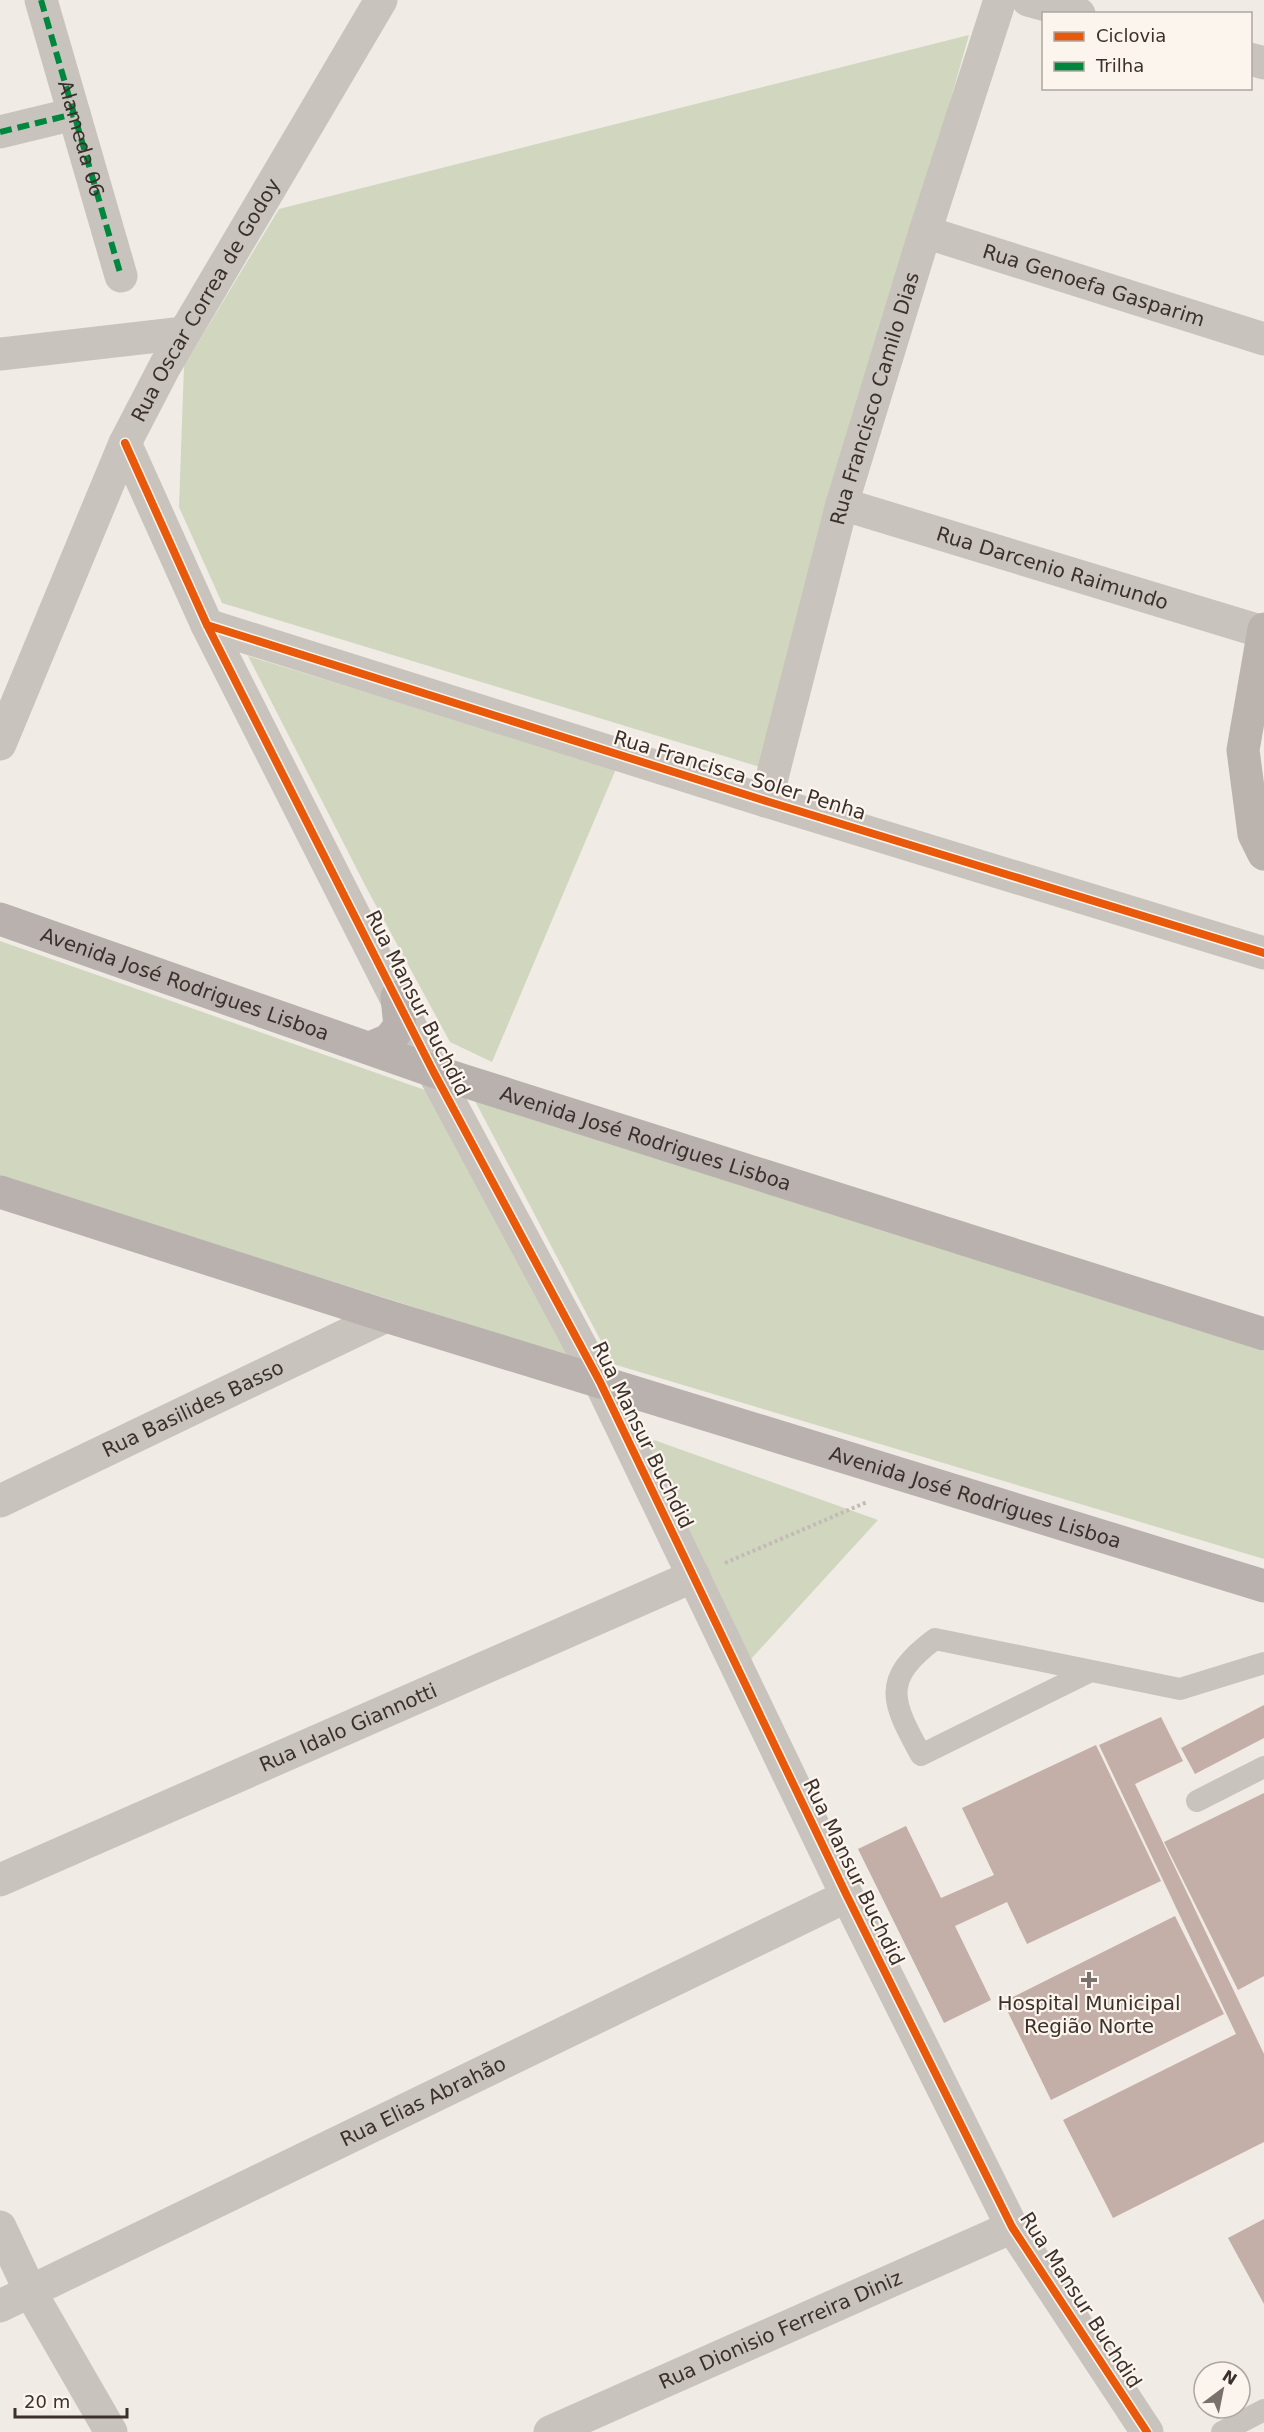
<svg xmlns="http://www.w3.org/2000/svg" width="1264" height="2432" font-family="'DejaVu Sans',sans-serif">
	<style>
		.green { fill: #d1d6bf }
		.building { fill: #c3afa7 }
		.lines { fill: none; stroke-linecap: round; stroke-linejoin: round }
		.path { stroke: #c2bbb6; stroke-width: 4; stroke-dasharray: 3 3; stroke-linecap: butt }
		.lane { stroke: #c9c3be; stroke-width: 22 }
		.street { stroke: #c9c3be; stroke-width: 33 }
		.secondary { stroke: #bab3ae; stroke-width: 33 }
		.primary { stroke: #b8b1ad; stroke-width: 33 }
		.quiet { stroke: #00873e; stroke-width: 6; stroke-dasharray: 12 6; stroke-linecap: butt }
		.cycleway-casing { stroke: #fbf5ee; stroke-width: 11 }
		.cycleway { stroke: #e8590c; stroke-width: 8 }
		.poi-dot { fill: #7a716c; stroke: #fbf5ee; stroke-width: 2 }
		.labels { text-anchor: middle; dominant-baseline: central; stroke-width: 4.5; stroke-linejoin: round; paint-order: stroke }
		.street-label { font-size: 20px; fill: #3b302b; stroke: #fbf5ee }
		.poi-label { font-size: 20px; fill: #3b302b; stroke: #fbf5ee }
	</style>
	<rect width="100%" height="100%" fill="#f0ebe5"/>
	<path class="green" d="M969,35l-209,732 -538,-164 -43,-96 5,-141 95,-157z
		M248,656l368,113 -124,293 -42,-20 -84,-155z
		M0,941l425,149 143,266 -568,-180z
		M474,1099l790,252v208l-651,-195z
		M654,1440l224,80 -127,139 -107,-203z"/>
	<path class="building" d="M1264,1705v33l-69,36 -14,-26z
		M1161,1717l22,44 -48,23 129,270v88l-151,76 -50,-98 173,-86 -137,-289z
		M1096,1745l65,136 -134,63 -20,-42 -52,24 36,74 -47,23 -86,-174 48,-23 35,72 53,-23 -32,-67z
		M1264,1793v183l-26,14 -74,-148z
		M1175,1916l49,98 -173,86 -48,-98z
		M1264,2219v85l-36,-66z"/>
	<g class="lines">
		<path class="path" d="M725,1563l142,-61"/>
		<path class="lane" d="M1091,1671l-170,84c-29,-53 -41,-75 14,-116l245,50 84,-26
			M1197,1801l67,-34
			M1222,2432l42,-22"/>
		<g class="street">
			<path id="s1" d="M41,0l80,276"/>
			<path d="M1028,0l51,14"/>
			<path d="M1250,59l14,4"/>
			<path d="M0,132l74,-18"/>
			<path id="s2" d="M925,232l339,107"/>
			<path d="M0,354l184,-21"/>
			<path d="M125,443l82,182 226,446 167,311 247,514 165,331 135,205"/>
			<path id="s3" d="M842,504l421,128"/>
			<path d="M207,625l559,176 498,152"/>
			<path id="s4" d="M0,744l125,-301 40,-77 216,-366"/>
			<path id="s5" d="M766,801l76,-297 83,-272 75,-232"/>
			<path id="s6" d="M0,1501l386,-185"/>
			<path id="s7" d="M0,1880l694,-304"/>
			<path d="M0,2227l31,66 80,139"/>
			<path id="s8" d="M0,2306l847,-410"/>
			<path id="s9" d="M550,2432l462,-205"/>
		</g>
		<path class="secondary" d="M1264,629l-21,121 11,84 10,20"/>
		<g class="primary">
			<path id="s10" d="M0,919l433,152 831,263"/>
			<path d="M370,1048l19,-8 11,-14 -3,-29"/>
			<path id="s11" d="M0,1192l386,124 878,270"/>
		</g>
		<path class="quiet" d="M41,0l80,276
			M0,132l74,-18"/>
		<g class="cycleway-casing">
			<path id="cycleway" d="M125,443l82,182 226,446 167,311 247,514 165,331 135,205
				M207,625l559,176 498,152"/>
		</g>
		<use href="#cycleway" class="cycleway"/>
	</g>
	<path class="poi-dot" d="M1086 1971h6v6h6v6h-6v6h-6v-6h-6v-6h6z"/>
	<g class="labels">
		<g class="street-label">
			<text stroke="none"><textPath href="#s1" startOffset="144">Alameda 06</textPath></text>
			<text stroke="none"><textPath href="#s2" startOffset="177">Rua Genoefa Gasparim</textPath></text>
			<text stroke="none"><textPath href="#s4" startOffset="490">Rua Oscar Correa de Godoy</textPath></text>
			<text stroke="none"><textPath href="#s5" startOffset="417">Rua Francisco Camilo Dias</textPath></text>
			<text stroke="none"><textPath href="#s3" startOffset="220">Rua Darcenio Raimundo</textPath></text>
			<text transform="translate(740 775) rotate(17)">Rua Francisca Soler Penha</text>
			<text stroke="none"><textPath href="#s10" startOffset="196">Avenida José Rodrigues Lisboa</textPath></text>
			<text transform="translate(418 1003) rotate(63)">Rua Mansur Buchdid</text>
			<text stroke="none"><textPath href="#s10" startOffset="682">Avenida José Rodrigues Lisboa</textPath></text>
			<text stroke="none"><textPath href="#s6" startOffset="214">Rua Basilides Basso</textPath></text>
			<text transform="translate(643 1435) rotate(64)">Rua Mansur Buchdid</text>
			<text stroke="none"><textPath href="#s11" startOffset="1022">Avenida José Rodrigues Lisboa</textPath></text>
			<text stroke="none"><textPath href="#s7" startOffset="380">Rua Idalo Giannotti</textPath></text>
			<text transform="translate(854 1872) rotate(64)">Rua Mansur Buchdid</text>
			<text stroke="none"><textPath href="#s8" startOffset="470">Rua Elias Abrahão</textPath></text>
			<text transform="translate(1081 2300) rotate(57)">Rua Mansur Buchdid</text>
			<text stroke="none"><textPath href="#s9" startOffset="252">Rua Dionisio Ferreira Diniz</textPath></text>
		</g>
		<g class="poi-label">
			<text x="1089" y="2003">Hospital Municipal<tspan x="1089" dy="23">Região Norte</tspan></text>
		</g>
	</g>
	<rect x="1042" y="12" width="210" height="78" fill="#fbf5ee" stroke="#aea6a0" stroke-width="1.5"/>
	<rect x="1054" y="32" width="30" height="9" fill="#e8590c" stroke="#aea6a0" stroke-width="1.5"/>
	<text x="1096" y="42" font-size="18" fill="#3b302b">Ciclovia</text>
	<rect x="1054" y="62" width="30" height="9" fill="#00873e" stroke="#aea6a0" stroke-width="1.5"/>
	<text x="1096" y="72" font-size="18" fill="#3b302b">Trilha</text>
	<g transform="translate(1222 2390) rotate(32)"><circle r="28" fill="#fbf5ee" stroke="#aea6a0" stroke-width="1.5"/>
	<path d="M0-4.5L10 22L0 15L-10 22Z" fill="#7a716c"/>
	<text y="-9" font-size="16" font-weight="bold" text-anchor="middle" fill="#3b302b">N</text>
	</g>
	<path d="M15 2408v9h112v-9" fill="none" stroke="#3b302b" stroke-width="3"/>
	<text x="24" y="2408" font-size="18" fill="#3b302b" stroke="#fbf5ee" stroke-width="4.5" paint-order="stroke">20 m</text>
</svg>
